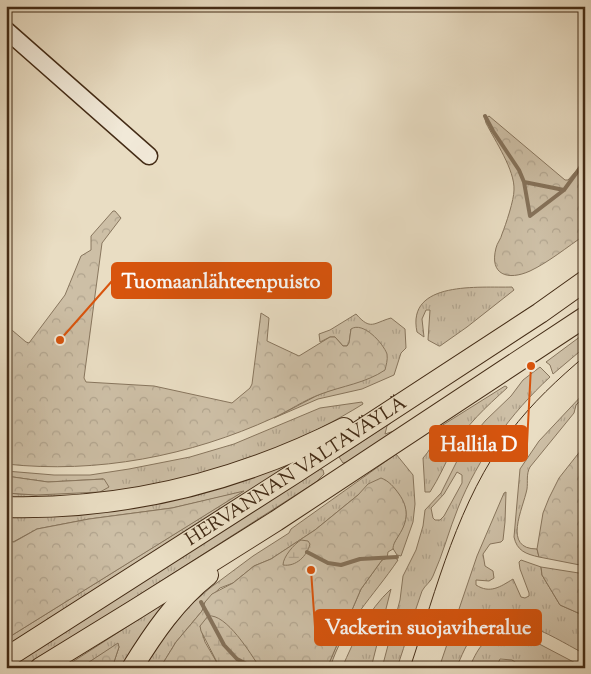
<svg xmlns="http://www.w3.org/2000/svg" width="591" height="674" font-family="'Sorts Mill Goudy',serif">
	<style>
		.grass { fill: url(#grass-tufts); stroke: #88765e; fill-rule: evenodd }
		.forest { fill: url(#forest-crowns); stroke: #88765e }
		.wetland { fill: url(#wetland-marsh); stroke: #88765e }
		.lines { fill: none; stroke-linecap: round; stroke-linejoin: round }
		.stream { stroke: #85725a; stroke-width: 4 }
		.secondary-casing { stroke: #442c16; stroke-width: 19 }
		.highway-casing { stroke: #442c16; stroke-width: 22 }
		.secondary { stroke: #f1e9d8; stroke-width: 16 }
		.highway { stroke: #e9ddc3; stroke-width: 20 }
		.tram { stroke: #442c16; stroke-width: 1 }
		.labels { text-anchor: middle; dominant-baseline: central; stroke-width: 4; stroke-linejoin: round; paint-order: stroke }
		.street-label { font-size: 19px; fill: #442c16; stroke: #f1e9d8 }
		.leader { fill: none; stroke: #d8540d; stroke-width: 2 }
		.callout-dot { fill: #d8540d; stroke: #f1e9d8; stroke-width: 2 }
		.callout { fill: #d8540d; stroke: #d8540d; stroke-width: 2 }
		.callout-label { font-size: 20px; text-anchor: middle; font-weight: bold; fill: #fff }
	</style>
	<defs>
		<pattern id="grass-tufts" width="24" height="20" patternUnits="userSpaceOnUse" patternTransform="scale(1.25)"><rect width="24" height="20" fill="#cdbfa6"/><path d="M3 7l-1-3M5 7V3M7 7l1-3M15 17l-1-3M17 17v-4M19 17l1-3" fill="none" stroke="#b1a48e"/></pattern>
		<pattern id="forest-crowns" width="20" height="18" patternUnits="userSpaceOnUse" patternTransform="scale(1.25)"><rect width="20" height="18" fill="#cdbfa6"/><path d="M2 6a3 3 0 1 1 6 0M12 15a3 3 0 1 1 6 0" fill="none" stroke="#b1a48e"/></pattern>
		<pattern id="wetland-marsh" width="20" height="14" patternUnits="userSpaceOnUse" patternTransform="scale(1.25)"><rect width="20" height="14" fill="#cdbfa6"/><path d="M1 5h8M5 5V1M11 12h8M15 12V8" fill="none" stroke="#b1a48e"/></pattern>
	</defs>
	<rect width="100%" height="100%" fill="#e9ddc3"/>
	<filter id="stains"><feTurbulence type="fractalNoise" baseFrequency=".004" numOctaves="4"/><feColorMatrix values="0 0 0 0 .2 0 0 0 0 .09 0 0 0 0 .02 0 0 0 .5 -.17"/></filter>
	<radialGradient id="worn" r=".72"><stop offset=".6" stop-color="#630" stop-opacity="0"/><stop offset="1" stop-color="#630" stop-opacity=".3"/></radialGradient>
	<path class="grass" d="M512,287l2,3 -47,37 -27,19h-1l-11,-6 2,-30h-4l-4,9 2,18 -7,-5c-11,-52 63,-44 95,-45z
		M356,314c15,17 17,9 35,4l14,11 1,19 -5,5 -7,22 -32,14 -44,10 -44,19 46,-24 60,-21 -29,-44 -2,14 -2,3h-4l-8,-9h-5l-10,5 -1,-8 11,-4z
		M585,333v14l-32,27 -3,-9 -4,-3z
		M540,367l10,10c-39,36 -72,81 -92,131 -9,22 -15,46 -25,68 -2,6 -8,9 -11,15 -9,25 -16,51 -25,77h-15l18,-68 3,-24 13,-26 7,-24 2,-16 16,-17 22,-44 10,-14 13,-15 25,-24 12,-16zM457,472l5,3v8l-18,33 -4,4h-5l-2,-2 -2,-10 13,-14z
		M505,386l2,1v1c-21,19 -41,37 -55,62 -7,14 -13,28 -22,42h-5l-2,-34c7,-8 12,-15 7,-25z
		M585,392v4l-9,9 -2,8 -44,54c-4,7 -2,15 -3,22 -4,20 -25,60 10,60l2,8c-13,-3 -22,-6 -25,-20l6,-68 19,-28z
		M362,402l1,2c-53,33 -128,66 -190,78 -29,6 -60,11 -90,14 -25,3 -52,2 -77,3v-6l30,2 67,-16 -55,3 -42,-6v-5l48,4h36l39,-6 61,-12 44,-13 86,-36z
		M393,421l-6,5 -2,8 9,-3 -2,2 -45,29 -4,1 -4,-6z
		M318,448l-312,198v-7l236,-147 -70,16 -83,11 -52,10 -24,13 -7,-1v-28h42z
		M396,454l17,21 2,29 -2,18 -12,34 -4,-1 -5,-8c4,-9 11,-17 13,-26 5,-15 -9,-33 -20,-41l-27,15 -43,35 -44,29 -17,7 -21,17 -13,5 -15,14 -3,9 -26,31 -16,26h-18l6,-11 40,-50 22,-19 43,-32 36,-23 2,-4z
		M319,468l4,2 1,4 -8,8 -291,186h-18z
		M506,492l-1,30 -2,18 -2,2 -11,2 -7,10 2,12 8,5 1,7 -5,3 -13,-1v5c14,9 24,2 37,-6l8,18 4,1 4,-2v-3l-9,-24 -1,-7 2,-2 20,7 1,8 18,30 25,11v38c-30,-15 -81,-52 -110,-20 -9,9 -13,22 -19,34h-17l38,-112 27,-63z
		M387,558h8l3,2c-25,37 -54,63 -68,108h-3l34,-79 21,-29z
		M391,589l-20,79h-29c12,-28 26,-58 49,-79z
		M181,592l-54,76h-15l7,-21 -1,-3 -38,24h-17z
		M503,633h13l8,3 61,32h-61l-12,-8 -12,-1 -4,9h-27c9,-19 13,-29 34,-35z"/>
	<path class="forest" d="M489,116l76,64h3l17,-19v74c-18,12 -36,27 -55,36 -22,10 -41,4 -34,-23 1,-5 5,-9 6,-14 4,-10 12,-34 12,-44 1,-20 -19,-49 -28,-67l-1,-4z
		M113,211h2l6,7 -19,25 -18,135 2,4 68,4 78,17 18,-15 2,-4 9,-71 8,5 -2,23 32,15 31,-19h5l8,9h4l2,-3 2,-14c12,-8 32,14 36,25 1,6 -1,11 -2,16 -19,13 -43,16 -64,24 -17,6 -32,17 -48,24 -83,38 -176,56 -267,46v-139l20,17 3,1 36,-48 16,-39 10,-6v-14z
		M585,445v121l-46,-9 -2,-8 6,-36 6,-15 10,-20z
		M6,476l42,6 56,-3 5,8 -9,5 -64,3 -30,-2z
		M381,478c8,3 13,9 18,16 10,14 9,27 0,41 -3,5 -6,9 -6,14l-5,3 -1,6 -5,2 -21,29 -34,79h-67l-13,-19 -47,-23 5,16 15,26h-60l16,-26 26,-31 3,-9 7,-8 21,-11 21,-17 17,-7 44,-29 43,-35 10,-11z
		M244,491l-238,148v-98l8,1 23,-13 52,-10 83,-11z
		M541,567l44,7v42l-25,-11 -18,-30z
		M118,643l1,4 -7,21h-32z"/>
	<path class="wetland" d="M301,540l7,1 2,3c-3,12 -14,23 -27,21 0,-8 11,-21 18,-25z
		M208,616c18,-3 43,38 52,52h-40l-19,-37 -1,-5z"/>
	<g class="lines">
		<path class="stream" d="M485,116l8,15 26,39 5,12 6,34 34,-26 21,-29
			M524,182l40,8
			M307,552l21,11 13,2 19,-6 37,-2
			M201,602l23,43 13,14 17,9"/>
		<g class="secondary-casing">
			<path id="secondary" d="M6,30l143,126"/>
		</g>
		<g class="highway-casing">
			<g id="highway">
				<path d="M6,507c120,3 231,-25 338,-79"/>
				<path id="s1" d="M6,658l289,-185 245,-160 45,-32"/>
				<path d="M40,668l96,-59 140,-88 309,-204"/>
				<path d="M132,668c21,-34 44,-68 76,-93"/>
			</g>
		</g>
		<use href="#secondary" class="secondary"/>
		<use href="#highway" class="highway"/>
		<path class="tram" d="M410,668c27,-81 48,-167 100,-236 22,-29 48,-53 75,-76"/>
	</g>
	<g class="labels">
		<g class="street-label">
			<text stroke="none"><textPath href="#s1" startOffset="345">HERVANNAN VALTAVÄYLÄ</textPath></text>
		</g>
	</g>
	<path class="leader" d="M60 340L112 281M531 366L527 444M311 570L315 627"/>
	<g class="callout-dot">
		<circle cx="60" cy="340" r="5"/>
		<circle cx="531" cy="366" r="5"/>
		<circle cx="311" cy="570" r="5"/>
	</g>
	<g class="callout">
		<rect x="112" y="263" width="219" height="35" rx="5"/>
		<rect x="430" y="426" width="97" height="35" rx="5"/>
		<rect x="315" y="610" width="226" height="35" rx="5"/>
	</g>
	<g class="callout-label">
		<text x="221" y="288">Tuomaanlähteenpuisto</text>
		<text x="479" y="451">Hallila D</text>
		<text x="428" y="634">Vackerin suojaviheralue</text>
	</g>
	<rect width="591" height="674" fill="none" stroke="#e9ddc3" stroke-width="25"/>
	<rect x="8" y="8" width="576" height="659" fill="none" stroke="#442c16" stroke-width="2.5"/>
	<rect x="12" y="12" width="566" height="649" fill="none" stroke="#442c16"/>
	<rect width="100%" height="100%" filter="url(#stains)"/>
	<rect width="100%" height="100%" fill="url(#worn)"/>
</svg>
